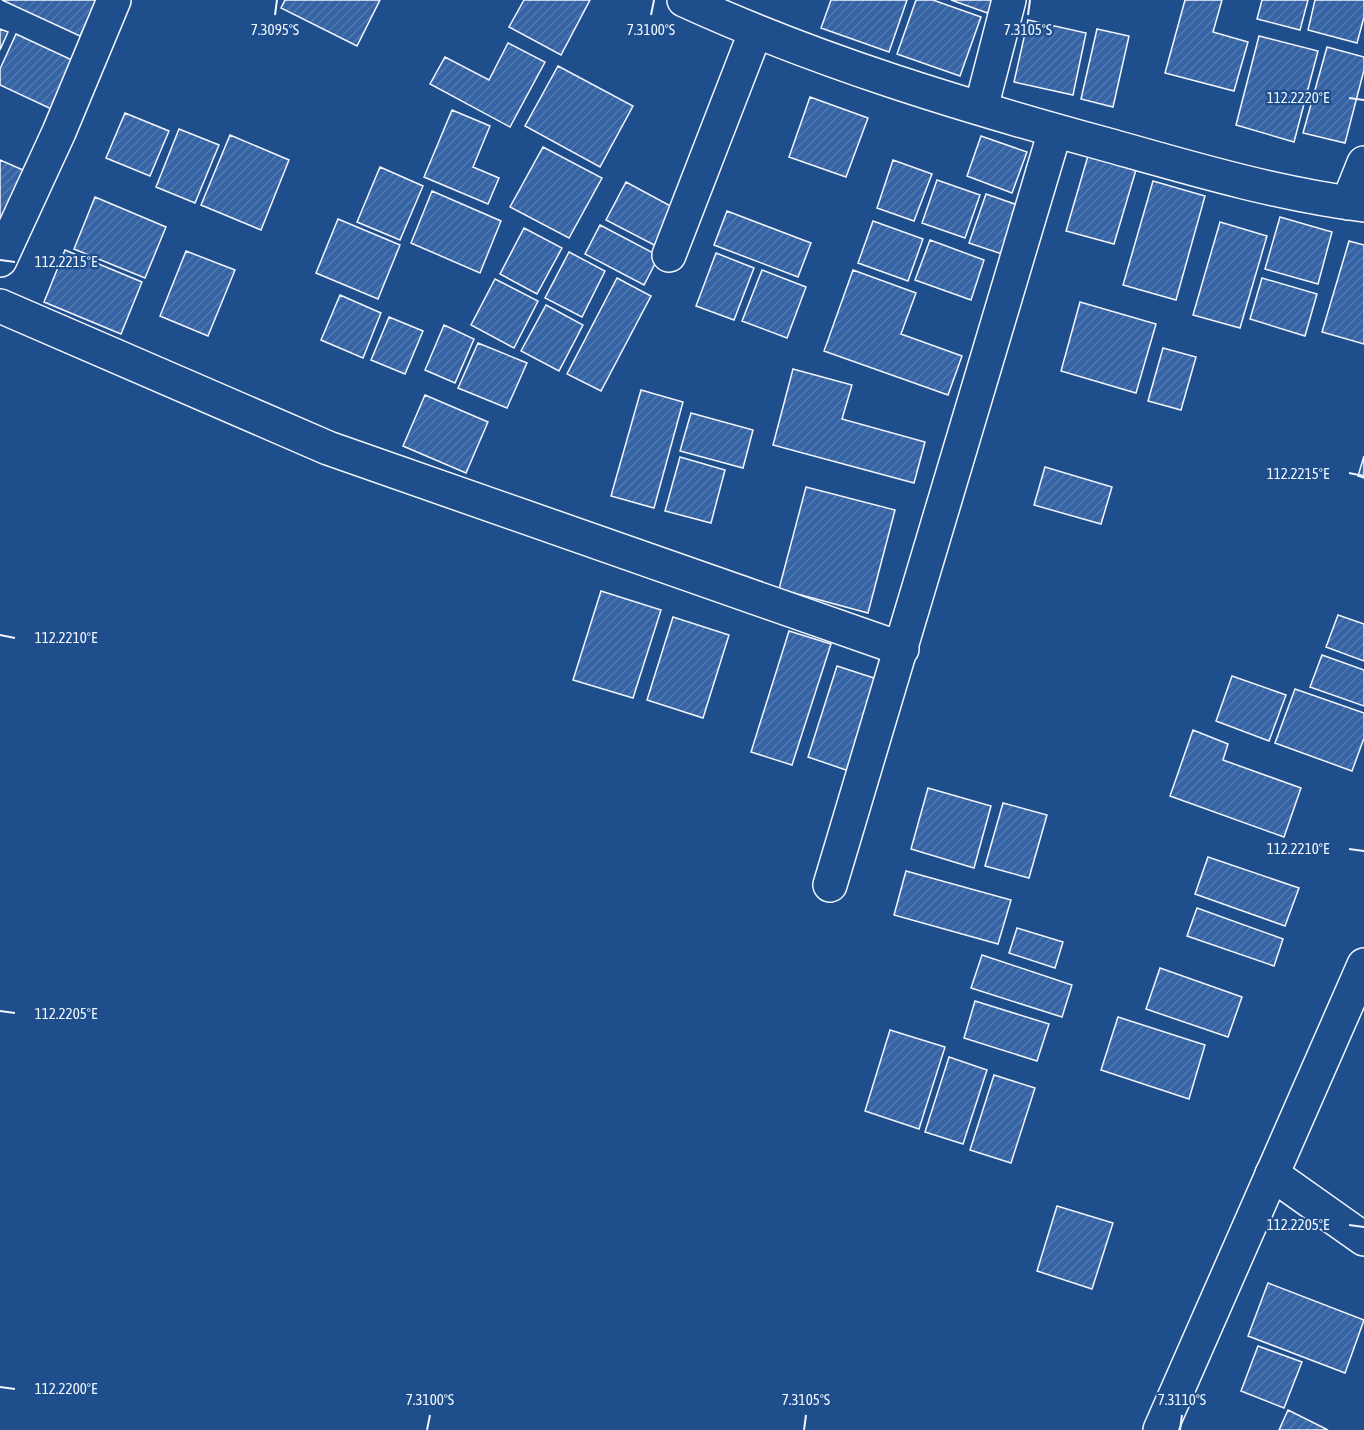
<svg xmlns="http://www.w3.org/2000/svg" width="1364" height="1430" font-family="'Asap Condensed',sans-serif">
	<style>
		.building { fill: url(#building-hatch); stroke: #f2f6ff; stroke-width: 1.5 }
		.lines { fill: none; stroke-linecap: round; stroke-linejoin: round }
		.street-casing { stroke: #f2f6ff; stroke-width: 36 }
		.secondary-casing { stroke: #f2f6ff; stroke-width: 36 }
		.street { stroke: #1f4e8c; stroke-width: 33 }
		.secondary { stroke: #1f4e8c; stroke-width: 33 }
		.ticks { fill: none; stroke: #f2f6ff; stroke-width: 2 }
		.ticks-label { font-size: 15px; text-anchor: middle; fill: #f2f6ff; stroke: #1f4e8c; stroke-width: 4.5; stroke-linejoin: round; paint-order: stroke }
	</style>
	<defs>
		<pattern id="building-hatch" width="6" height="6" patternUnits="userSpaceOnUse" patternTransform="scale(1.5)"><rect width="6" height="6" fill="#3563a3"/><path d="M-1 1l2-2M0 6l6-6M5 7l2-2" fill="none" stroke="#537ab1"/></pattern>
	</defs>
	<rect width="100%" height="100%" fill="#1f4e8c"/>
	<path class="building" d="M2,0h95l-17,36z
		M285,0h95l-23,46 -76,-38z
		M524,0h66l-29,55 -52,-28z
		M831,0h76l-18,52 -68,-24z
		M916,0h17l48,17 -21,59 -63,-22z
		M951,0h51l-6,16z
		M1185,0h37l-9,32 35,10 -14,49 -69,-18z
		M1262,0h46l-8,30 -43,-11z
		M1315,0h49v17l-7,26 -49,-13z
		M1028,20l58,13 -13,62 -59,-13z
		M0,29l8,3 -8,18z
		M1097,29l32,7 -16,71 -32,-8z
		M16,34l69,32 -23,48 -62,-29v-16z
		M1259,36l59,15 -24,91 -58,-17z
		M508,43l37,19 -35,65 -80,-43 15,-27 44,23z
		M1327,47l37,10v13l-19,73 -42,-10z
		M558,66l75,40 -33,61 -75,-41z
		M810,97l58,21 -22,59 -57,-20z
		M452,110l38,16 -17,41 26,11 -11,26 -64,-27z
		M125,113l44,18 -19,45 -44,-18z
		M179,129l40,16 -24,58 -39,-16z
		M230,135l59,25 -28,70 -60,-25z
		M981,136l46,16 -15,41 -45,-17z
		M543,147l59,31 -33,60 -59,-31z
		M1090,149l48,14 -24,81 -48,-13z
		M0,160l32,14 -22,47 -10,-4z
		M893,160l39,14 -18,47 -37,-13z
		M380,167l43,19 -23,54 -43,-18z
		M937,180l43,15 -15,43 -43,-15z
		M1153,181l52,15 -29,104 -53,-15z
		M626,182l52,28 -20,37 -52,-27z
		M432,191l69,30 -21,52 -69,-30z
		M986,194l43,15 -18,48 -42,-14z
		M95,197l71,30 -21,51 -71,-29z
		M727,211l84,32 -13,34 -84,-32z
		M1280,217l52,15 -14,52 -53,-15z
		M338,219l62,26 -22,54 -62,-26z
		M873,221l50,18 -15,42 -50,-18z
		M1220,222l47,14 -27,92 -47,-13z
		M600,225l59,31 -15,29 -59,-31z
		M524,228l38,20 -25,46 -37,-20z
		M930,240l54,20 -13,40 -56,-20z
		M1349,241l15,4v99l-42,-12z
		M65,250l77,32 -21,52 -77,-32z
		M186,251l49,19 -27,66 -48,-20z
		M569,252l36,19 -23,46 -37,-19z
		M716,253l38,15 -20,52 -38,-14z
		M762,270l44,17 -19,51 -45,-17z
		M853,270l63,23 -15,41 61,22 -14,39 -124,-44z
		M617,278l34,18 -50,95 -34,-17z
		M1262,278l55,16 -12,42 -55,-17z
		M495,279l43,22 -24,47 -43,-23z
		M340,295l41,18 -18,45 -42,-18z
		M1080,302l76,22 -20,69 -75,-22z
		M546,305l37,20 -24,46 -38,-20z
		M389,317l34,14 -18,43 -34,-14z
		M444,325l30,14 -19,44 -30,-13z
		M478,343l49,20 -20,45 -49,-20z
		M1163,348l33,9 -15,53 -33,-9z
		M793,369l59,16 -10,34 83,23 -11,41 -141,-38z
		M641,390l42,12 -29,106 -43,-12z
		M425,395l63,27 -22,51 -63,-27z
		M691,413l62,17 -10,38 -63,-17z
		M1364,456v22l-6,-2z
		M680,457l45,13 -14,53 -46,-12z
		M1045,467l67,20 -11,37 -67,-19z
		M806,487l89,23 -27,103 -89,-24z
		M601,591l60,19 -28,88 -60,-18z
		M1338,615l26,9v37l-38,-14z
		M673,617l56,18 -26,83 -56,-18z
		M789,631l42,13 -39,121 -41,-13z
		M1322,655l42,15v36l-54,-19z
		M837,666l40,13 -28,92 -41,-14z
		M1232,676l54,19 -17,46 -53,-20z
		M1295,689l69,24v25l-12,33 -77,-28z
		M1193,730l35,14 -5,16 78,28 -17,49 -114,-41z
		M928,788l63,18 -17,62 -63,-19z
		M1003,803l44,12 -18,63 -44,-12z
		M1208,857l91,31 -14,38 -90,-32z
		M906,871l105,29 -13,44 -104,-29z
		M1197,908l86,31 -9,27 -87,-30z
		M1017,928l46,14 -8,26 -46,-15z
		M982,955l90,30 -10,32 -91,-29z
		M1160,968l82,29 -14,40 -82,-28z
		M975,1001l74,23 -12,37 -73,-23z
		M1118,1017l87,28 -16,54 -88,-29z
		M890,1030l55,17 -26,82 -54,-18z
		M949,1057l38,13 -24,74 -38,-12z
		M994,1075l41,13 -24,75 -41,-13z
		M1057,1206l56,17 -21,66 -55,-18z
		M1268,1283l96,37 -19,53 -97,-37z
		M1258,1346l44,16 -18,46 -43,-17z
		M1288,1410l40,20h-49z"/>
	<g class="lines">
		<g class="street-casing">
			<path id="street" d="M684,0c135,62 281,106 424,145 85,24 169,49 256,60
				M981,108l28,-108
				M1348,203l16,-40
				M669,255l86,-222
				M0,260l59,-128 55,-132
				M0,306l328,142 574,201
				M830,885l225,-754
				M1272,1174l92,65"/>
		</g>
		<g class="secondary-casing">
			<path id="secondary" d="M1160,1430l204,-465"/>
		</g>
		<use href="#street" class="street"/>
		<use href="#secondary" class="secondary"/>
	</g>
	<path class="ticks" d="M275,15l2,-15M651,15l3,-15M1028,15l2,-15M1349,98l15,2M0,260l15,2M1349,473l15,3M0,635l15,3M1349,849l15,2M0,1011l15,2M1349,1225l15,2M0,1387l15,2M427,1430l3,-15M804,1430l2,-15M1180,1430l2,-15"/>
	<g class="ticks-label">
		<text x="275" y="35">7.3095°S</text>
		<text x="651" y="35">7.3100°S</text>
		<text x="1028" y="35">7.3105°S</text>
		<text x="1298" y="103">112.2220°E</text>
		<text x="66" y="267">112.2215°E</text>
		<text x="1298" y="479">112.2215°E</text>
		<text x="66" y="643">112.2210°E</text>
		<text x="1298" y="854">112.2210°E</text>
		<text x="66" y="1019">112.2205°E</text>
		<text x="1298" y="1230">112.2205°E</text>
		<text x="66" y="1394">112.2200°E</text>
		<text x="430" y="1405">7.3100°S</text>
		<text x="806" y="1405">7.3105°S</text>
		<text x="1182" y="1405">7.3110°S</text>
	</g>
</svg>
